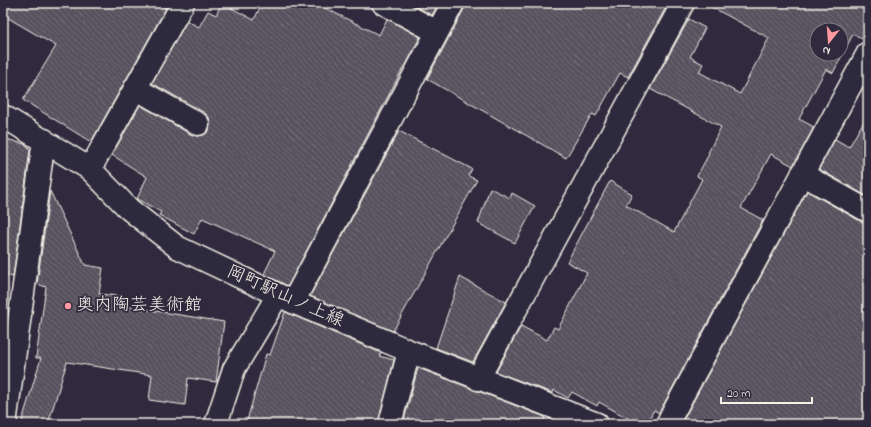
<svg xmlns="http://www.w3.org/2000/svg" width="871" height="427" font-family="'Indie Flower','Klee One',sans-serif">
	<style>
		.building { fill: url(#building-back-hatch); stroke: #f4f1e8; fill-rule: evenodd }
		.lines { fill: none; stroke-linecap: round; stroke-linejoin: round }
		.street-casing { stroke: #f4f1e8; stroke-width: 25 }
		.street { stroke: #2f2a3d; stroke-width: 22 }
		.poi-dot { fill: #ff9aa2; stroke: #2f2a3d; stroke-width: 1.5 }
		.labels { text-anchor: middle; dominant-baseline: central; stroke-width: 3.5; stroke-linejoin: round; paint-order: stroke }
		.street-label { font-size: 18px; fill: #f4f1e8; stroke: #2f2a3d }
		.poi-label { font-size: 18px; fill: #f4f1e8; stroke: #2f2a3d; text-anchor: start }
	</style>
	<defs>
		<pattern id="building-back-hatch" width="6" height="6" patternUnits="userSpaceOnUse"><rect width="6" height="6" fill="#56525f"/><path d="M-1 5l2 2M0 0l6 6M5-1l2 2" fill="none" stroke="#6f6b76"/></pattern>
	</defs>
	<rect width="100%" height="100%" fill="#2f2a3d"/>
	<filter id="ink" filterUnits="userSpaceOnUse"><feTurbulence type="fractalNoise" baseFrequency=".025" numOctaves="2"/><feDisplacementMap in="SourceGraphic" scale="8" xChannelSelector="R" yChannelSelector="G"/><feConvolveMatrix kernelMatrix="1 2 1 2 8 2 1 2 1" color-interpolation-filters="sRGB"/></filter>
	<g filter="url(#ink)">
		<path class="building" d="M3,3h153l10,5 -75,134 -68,-42 33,-54 -53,-31z
			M222,3l32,17 8,-17h53l64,32 8,-16 33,18 -15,30 -1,-1 -116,220 -24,-12 11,-23 -73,-33 -8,16 -35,-19 2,-3 -24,-13 10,-22 -35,-22 28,-50 52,30 6,1 6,-1 5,-4 1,-7 -1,-7 -4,-4 -53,-30 35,-62 12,6 9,-16 8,4z
			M409,3h30l-7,12z
			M465,3h193l8,4 -38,70 -8,-4 -24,43 -4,-2 -26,44 -139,-79 37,-70z
			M704,3h146l18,9v29l-15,-7 -20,39 -7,-4 -27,50 15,8 -21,39 -22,-12 -30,54 22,12 -104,193 -5,-3 -8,14h-8l-39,-22 -2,4 -25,-14 -4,6 -14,-8 -1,3 -57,-21 25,-46 26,14 7,-13 4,2 29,-56 -20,-11 43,-81 22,13 -6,11 48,27 28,-53 -5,-3 12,-22 -1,-1 13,-26 -71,-38 39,-70 16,9 -15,29 13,7 -4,8 41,22 29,-56zM817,30h24v24h-24z
			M868,114v83l-49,-28 16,-30 14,8z
			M399,131l73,38 -4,7 9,4 -84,151 -83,-35z
			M3,138l24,7 3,5 -17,127 -10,-3z
			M490,188l20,10 2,-5 23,13 -20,37 -37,-20z
			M50,191l35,74 18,3 -4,26 20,2 -1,9 106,17 -8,60 -28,-4 -3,27 -36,-5 3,-25 -85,-13 -19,62h-27l20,-66h-5l10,-71 -9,-3z
			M807,191l55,31 6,1v201h-187z
			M460,277l46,25 -33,60 -37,-14z
			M285,312l96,41 -2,3 15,4 -16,64h-132l20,-70 4,1z
			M418,368l127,49 -2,7h-140z"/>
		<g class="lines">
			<g class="street-casing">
				<path id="street" d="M383,3l54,29
					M135,88l63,36
					M3,116l87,53 39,40 48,38 116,55 116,49 188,73
					M90,169l93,-166
					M802,174l66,37
					M293,302l160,-299
					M478,379l205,-376
					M5,424l39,-284
					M216,424l18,-55 44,-74
					M390,424l19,-73
					M667,424l201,-371"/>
			</g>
			<use href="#street" class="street"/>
		</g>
	</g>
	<circle class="poi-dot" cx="68" cy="306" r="4"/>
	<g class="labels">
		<g class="street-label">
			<text transform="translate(285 297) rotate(24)">岡町駅山ノ上線</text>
		</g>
		<g class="poi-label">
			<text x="76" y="306">奥内陶芸美術館</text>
		</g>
	</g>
	<rect width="871" height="427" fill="none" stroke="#2f2a3d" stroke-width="16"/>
	<rect x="8" y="8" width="855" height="411" fill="none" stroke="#f4f1e8" stroke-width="1.5" filter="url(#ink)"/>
	<g transform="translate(829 42) rotate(197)"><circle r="19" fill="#2f2a3d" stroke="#7e7a81"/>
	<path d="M0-3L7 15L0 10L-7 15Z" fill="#ff9aa2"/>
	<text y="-6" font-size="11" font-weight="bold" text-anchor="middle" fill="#f4f1e8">N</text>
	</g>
	<path d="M721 397v6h91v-6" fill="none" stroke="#f4f1e8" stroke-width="2"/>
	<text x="727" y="397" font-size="12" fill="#f4f1e8" stroke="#2f2a3d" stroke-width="3" paint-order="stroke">20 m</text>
</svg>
